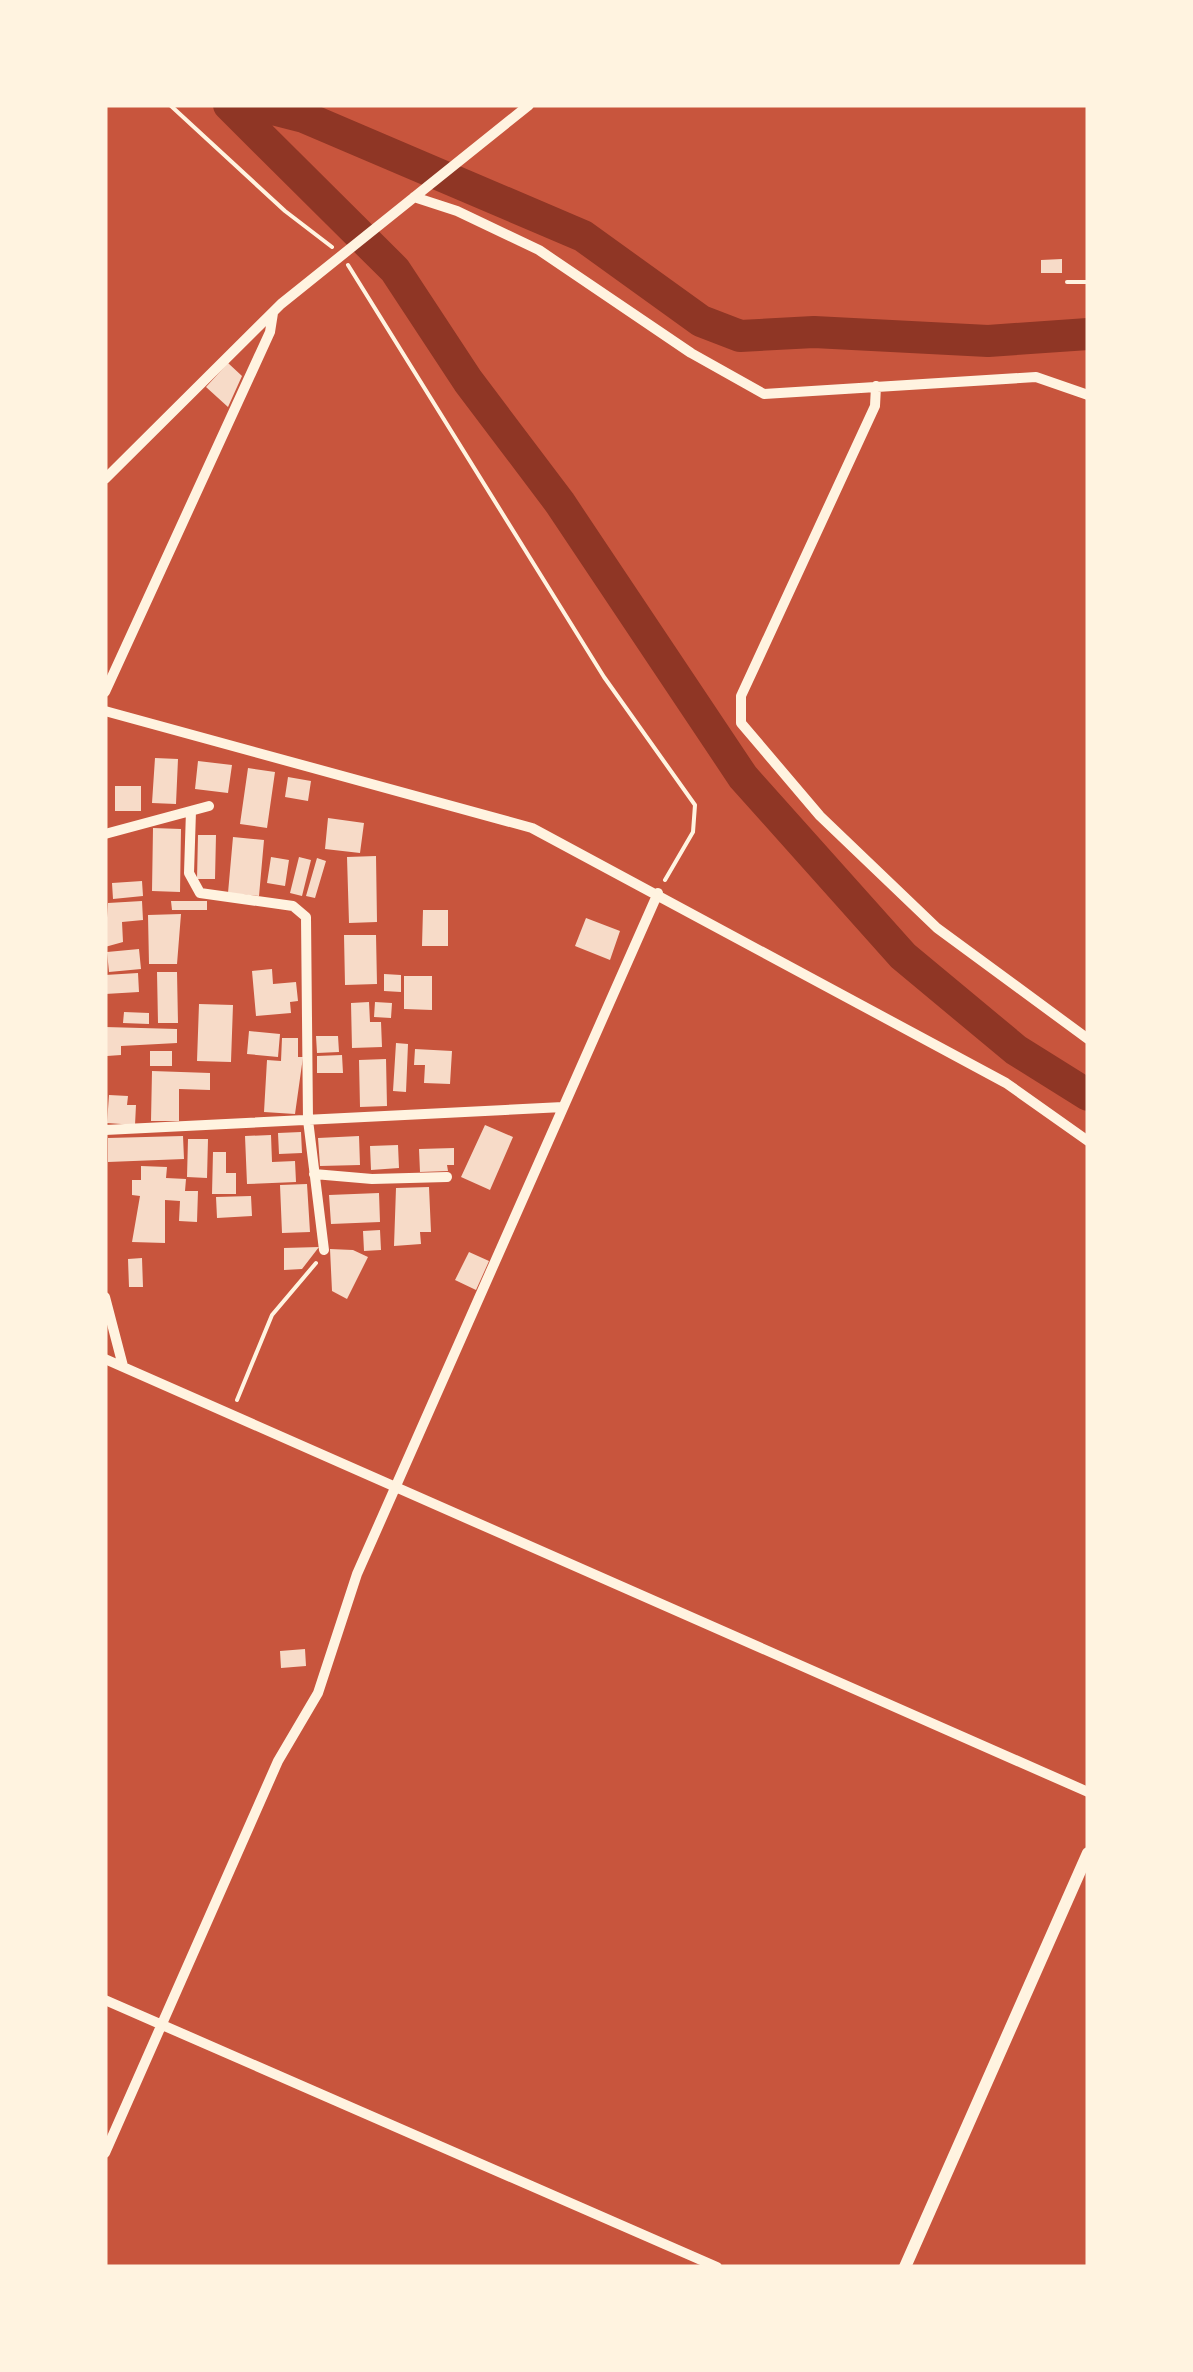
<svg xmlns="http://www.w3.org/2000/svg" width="1193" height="2372" font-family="Montserrat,sans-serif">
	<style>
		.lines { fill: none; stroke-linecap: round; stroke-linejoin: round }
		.river { stroke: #8f3625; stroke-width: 32 }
		.building { fill: #f7dbc8 }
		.path { stroke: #fff3e0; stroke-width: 4 }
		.minor { stroke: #fff3e0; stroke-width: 10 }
		.tertiary { stroke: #fff3e0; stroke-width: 12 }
	</style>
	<rect width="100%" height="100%" fill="#c8553d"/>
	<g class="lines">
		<path class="river" d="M229,105l166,165 73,111 92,122 183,274 160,179 113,94 72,45
			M257,105l47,12 279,119 118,85 39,15 74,-4 174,9 100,-7"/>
	</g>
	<path class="building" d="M1062,259v14h-21v-13z
		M228,363l14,13 -14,31 -22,-20z
		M155,758l23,1 -2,45 -24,-1z
		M198,761l34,4 -4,28 -33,-4z
		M248,768l27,4 -8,56 -27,-4z
		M288,777l23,4 -3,20 -23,-4z
		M115,786h26v25h-26z
		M328,818l36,5 -4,30 -35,-4z
		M153,828l28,1 -1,63 -28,-1z
		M198,835h18l-1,44h-18z
		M233,837l31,3 -5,56 -31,-3z
		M376,856l1,66 -28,1 -2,-66z
		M271,857l18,3 -4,26 -18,-3z
		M299,857l12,3 -9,36 -12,-3z
		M317,858l9,3 -11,37 -9,-2z
		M142,881l1,15 -30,3 -1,-16z
		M142,901l1,19 -21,2 1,20 -18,5 3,-44z
		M171,901h36v9h-35z
		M423,910h25v36h-26z
		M181,914l-4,50h-28l-1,-49z
		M586,918l34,13 -10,29 -35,-14z
		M344,935h32l1,49 -32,1z
		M139,949l2,20 -32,3 -2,-20z
		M272,969l1,15 23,-2 2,19 -8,1 1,11 -35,3 -4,-45z
		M157,972h20l1,51h-20z
		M138,973l1,19 -34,2v-19z
		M384,974l17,1v17l-17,-1z
		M404,976h28v34l-28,-1z
		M369,1002l1,20h11l1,25 -30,1 -1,-45z
		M375,1002l17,1 -1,15 -17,-1z
		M199,1004l34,1 -2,57 -34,-1z
		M124,1012l25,1v11l-26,-1z
		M105,1027l72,2v14l-56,3v9l-14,1z
		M249,1031l31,3 -2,23 -31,-3z
		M316,1036h22l1,16 -22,1z
		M282,1038h16v19h5l-8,57 -31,-2 3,-52 14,1z
		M396,1043l12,1 -2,48 -13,-1z
		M415,1049l37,2 -2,33 -26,-1 1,-18h-11z
		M150,1051h22v15h-22z
		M342,1055l1,18h-26v-17z
		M386,1059l1,47 -27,1 -1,-47z
		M152,1071l58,2v17l-31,-1v32h-28z
		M109,1095l19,1 -1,9h9l-1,20 -28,-2z
		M485,1125l28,12 -23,53 -29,-13z
		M301,1132l1,21 -23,1 -1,-21z
		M271,1135l1,27 23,-1 1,21 -49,2 -2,-48z
		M183,1136l1,23 -76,3v-24z
		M359,1136l1,29 -40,1 -2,-28z
		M188,1139h20l-1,39 -20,-1z
		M398,1145l1,23 -28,2 -1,-24z
		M454,1148v17h-7l1,6 -28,1 -1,-23z
		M213,1152h13v21h10v21h-24z
		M141,1166l26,1 -1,11 20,1 -1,12h13l-1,31 -18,-1 1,-20 -15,-1v43l-33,-1 8,-46 -8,-1v-15h9z
		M307,1184l3,48 -28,1 -2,-48z
		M429,1187l2,45h-11l1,12 -27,2 2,-58z
		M379,1193l1,29 -49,2 -2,-29z
		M251,1196l1,20 -35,2 -1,-21z
		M380,1230l1,20 -17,1 -1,-20z
		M319,1247l-17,22 -18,1v-22z
		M330,1249l23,1 15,7 -21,42 -15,-8z
		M469,1252l20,9 -13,29 -21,-10z
		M142,1258l1,29h-14l-1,-28z
		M305,1649l1,17 -25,2 -1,-17z"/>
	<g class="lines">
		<path class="path" d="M170,105l115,106 47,36
			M348,265l256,412 91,128 -2,27 -28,48
			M1067,282h21
			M237,1400l35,-85 44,-52"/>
		<path class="minor" d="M414,197l43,14 82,39 152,103 73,41 272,-17 52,18
			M876,386l-1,20 -134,290v27l79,93 117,112 151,111
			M105,479l176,-175 248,-199
			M105,692l165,-360 3,-19
			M105,711l427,117 474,255 82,58
			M191,811l-2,62 11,20 93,13 13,11 2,203 16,130
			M105,834l104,-28
			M105,1130l458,-23
			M314,1174l58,5 75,-2
			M105,1297l18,69
			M105,1359l983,433
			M105,2000l612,267
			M105,2153l173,-392 40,-68 39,-119 301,-681"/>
		<path class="tertiary" d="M905,2267l183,-414"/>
	</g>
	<rect width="1193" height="2372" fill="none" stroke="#fff3e0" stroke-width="215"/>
</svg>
